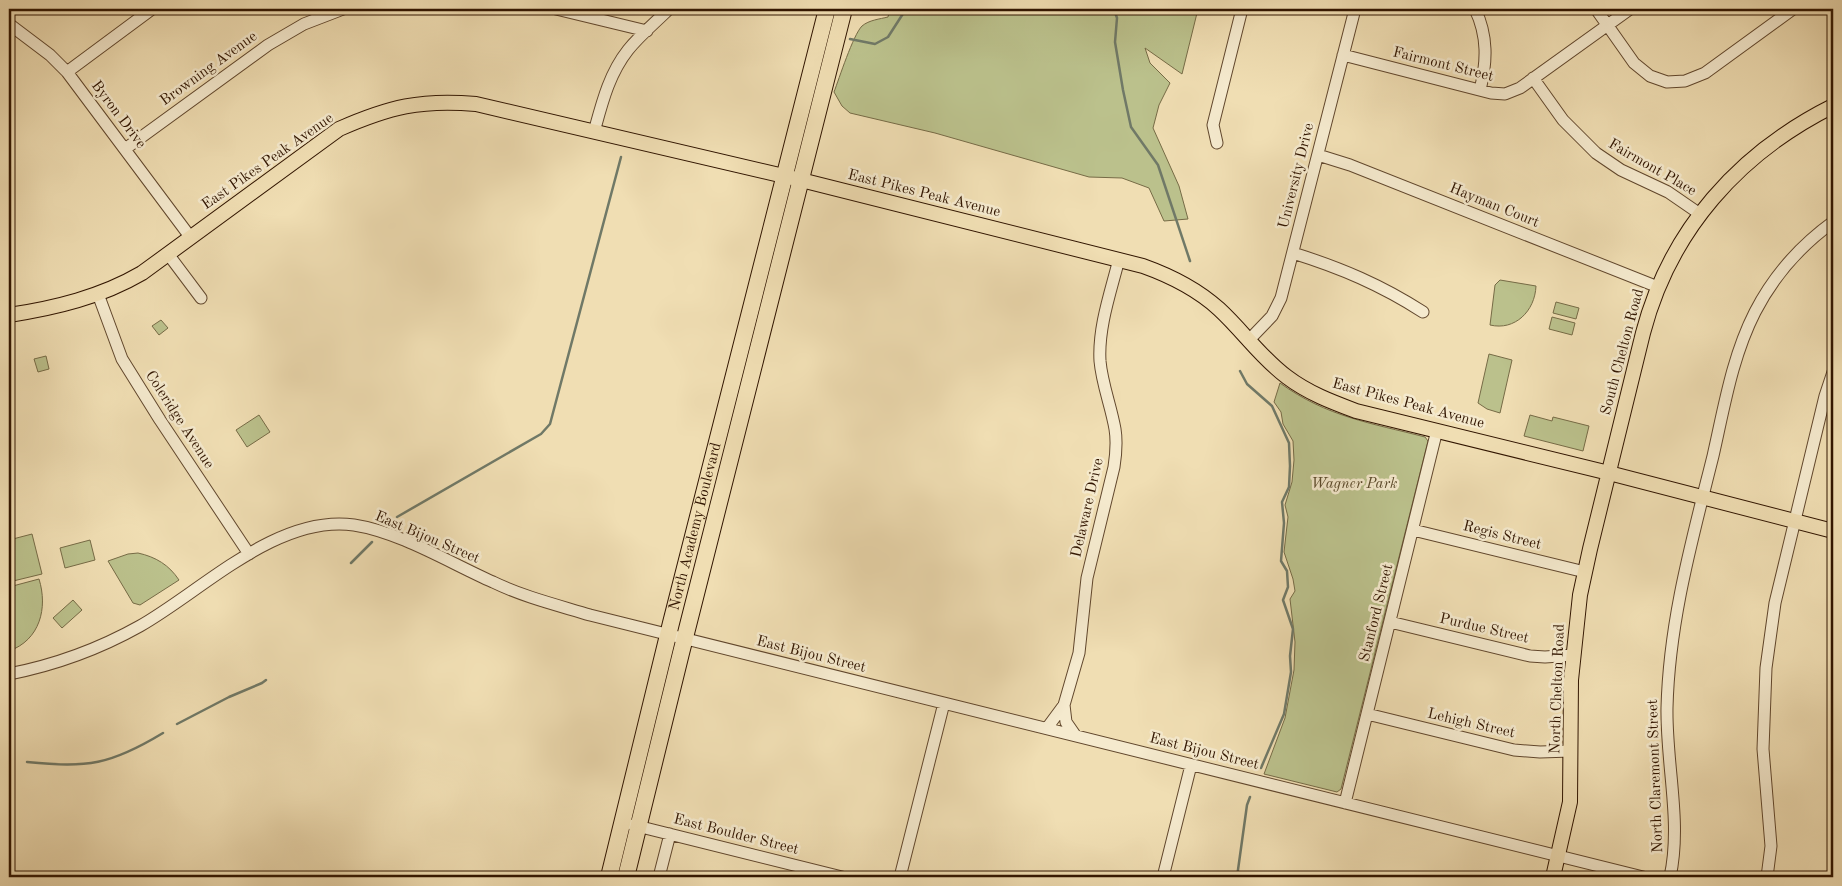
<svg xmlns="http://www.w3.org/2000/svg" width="1842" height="886" font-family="'Old Standard TT',serif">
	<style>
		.green { fill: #bbc18c; stroke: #766b46 }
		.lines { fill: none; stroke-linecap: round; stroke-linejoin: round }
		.stream { stroke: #707967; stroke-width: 2.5 }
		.minor-casing { stroke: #61472d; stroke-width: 13 }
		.major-casing { stroke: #311500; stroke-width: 16 }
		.highway-casing { stroke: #311500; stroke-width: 18 }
		.minor { stroke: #f5eace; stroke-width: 11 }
		.major { stroke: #f0deb3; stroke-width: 14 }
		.highway { stroke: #f0deb3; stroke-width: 16 }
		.labels { text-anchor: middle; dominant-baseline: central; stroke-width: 5; stroke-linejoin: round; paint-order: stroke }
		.street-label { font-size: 15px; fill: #311500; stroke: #f5eace }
		.park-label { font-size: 15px; font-style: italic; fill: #5a492a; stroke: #f5eace }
	</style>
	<rect width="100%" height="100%" fill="#f0deb3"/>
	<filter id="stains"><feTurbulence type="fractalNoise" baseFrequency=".004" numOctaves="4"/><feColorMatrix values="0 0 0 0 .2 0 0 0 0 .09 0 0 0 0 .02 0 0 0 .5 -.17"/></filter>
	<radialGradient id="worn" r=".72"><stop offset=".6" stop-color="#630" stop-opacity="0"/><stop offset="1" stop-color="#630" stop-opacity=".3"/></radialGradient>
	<path class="green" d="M890,9h308l-16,65 -37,-26 5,15 20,20 -11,22 -6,23 26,58 9,33 -24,2 -15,-33 -27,-10 -33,-1 -154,-44 -85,-20 -8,-7 -8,-14c5,-13 19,-57 28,-66 7,-6 18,-7 26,-9z
		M1500,280l36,6c-1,25 -21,45 -46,39l5,-40z
		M1556,302l23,6 -3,11 -23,-6z
		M1552,317l23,6 -3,12 -23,-6z
		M161,320l7,8 -9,7 -7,-9z
		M1489,354l23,6 -12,53 -13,-4 -9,-6z
		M46,356l3,13 -11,3 -4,-13z
		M1280,383c47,34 91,40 145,54l3,4 -87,348 -4,3 -73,-18 21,-56 9,-48 1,-28 -5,-43 5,-8 -2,-12 -9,-27 4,-35 -3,-12 7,-23 2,-22 -1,-19 -10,-17 -2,-12 -7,-10z
		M259,415l11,17 -23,15 -11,-17z
		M1530,415l22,6 1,-4 36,9 -6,25 -59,-15z
		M32,534l10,40 -33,8v-42z
		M90,540l5,20 -30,8 -5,-20z
		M138,553c18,4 31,12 41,27l-39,25 -7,-2 -25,-42 20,-7z
		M39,579c9,29 1,61 -30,72v-64z
		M73,600l9,10 -20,18 -9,-10z"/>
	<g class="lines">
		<path class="stream" d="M1114,9l3,9 -2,24 8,48 8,37 27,38 32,96
			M850,39l25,5 13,-7 18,-28
			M1240,371l7,13 25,22 17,37 1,23 -1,21 -7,15 2,21 -3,38 6,10 1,16 -5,13 10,29 -3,27 1,16 -7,42 -23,54
			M397,517l144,-83 9,-10 71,-267
			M351,563l21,-21
			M177,724l52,-27 33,-14 4,-3
			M9,760h1
			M27,762c61,6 83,3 136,-29
			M1237,877l10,-72 3,-8"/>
		<g class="minor-casing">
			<path id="minor" d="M556,9l91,22
				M1475,9c13,27 12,53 5,81
				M1596,9l38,54 16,13 17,6 18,-1 20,-8 88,-64
				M9,24l41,31 17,17 124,166
				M1343,55l148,38 14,1 15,-6 110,-79
				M67,72l85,-63
				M1533,78l30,42 33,33 25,17 47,22 32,22
				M594,132c8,-29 15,-58 34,-82 12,-15 28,-28 41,-41
				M1217,143l-4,-18 29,-116
				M125,149l143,-104 36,-21 39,-15
				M1318,155l32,10 308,122
				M1293,253c48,15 88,32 130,59
				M168,254l33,44
				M98,294l24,65 38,61 89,134
				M1248,341l24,-25 9,-18 74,-289
				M1413,530l172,42
				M1390,622l140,34 15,1 28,-2
				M9,674c46,-9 90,-25 131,-48 62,-35 137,-112 214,-101 46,7 96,38 139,57 31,15 64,23 97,33l1053,262
				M1367,714l147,36 26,2 31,-1
				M1047,728l17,-23
				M1075,735l-9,-13 -2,-17 15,-52 8,-75 27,-111c2,-13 3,-26 1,-38 -4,-23 -13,-45 -15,-68 -2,-34 11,-70 19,-102
				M1345,803l92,-373
				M633,825l209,52
				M659,877l11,-43
				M900,877l44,-174
				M1163,877l28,-112
				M1670,877c12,-55 -4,-112 -3,-169 2,-86 25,-168 46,-252 11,-48 19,-99 42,-144 19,-37 45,-66 78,-90
				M1767,877l4,-31 -8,-97 3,-81 9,-65 50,-207 8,-24"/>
		</g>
		<g class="major-casing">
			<path id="major" d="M9,315c46,-7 92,-18 133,-42l197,-144c50,-22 82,-30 137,-25l325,76 342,86c28,10 54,23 76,43 24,22 42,49 68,68 21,16 45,25 69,34l253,62 224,58
				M1553,877l17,-75 1,-122 9,-85 10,-46 53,-216c27,-103 96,-180 190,-227"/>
		</g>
		<g class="highway-casing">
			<g id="highway">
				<path id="s1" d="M609,877l62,-254 156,-614"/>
				<path d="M626,877l55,-224 163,-644"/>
			</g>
		</g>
		<use href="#minor" class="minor"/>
		<use href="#major" class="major"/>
		<use href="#highway" class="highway"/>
	</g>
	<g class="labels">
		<g class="street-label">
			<text transform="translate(1443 65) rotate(14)">Fairmont Street</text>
			<text transform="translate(209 69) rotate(-36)">Browning Avenue</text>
			<text transform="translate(118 115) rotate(53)">Byron Drive</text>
			<text transform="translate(268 162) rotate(-35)">East Pikes Peak Avenue</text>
			<text transform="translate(1652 168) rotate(30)">Fairmont Place</text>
			<text transform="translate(1297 176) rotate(-76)">University Drive</text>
			<text transform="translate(924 194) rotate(14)">East Pikes Peak Avenue</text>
			<text transform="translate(1494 206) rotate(22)">Hayman Court</text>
			<text transform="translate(1623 352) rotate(-75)">South Chelton Road</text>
			<text transform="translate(1408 404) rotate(15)">East Pikes Peak Avenue</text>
			<text transform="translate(179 420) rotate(57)">Coleridge Avenue</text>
			<text transform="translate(1088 508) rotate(-77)">Delaware Drive</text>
			<text stroke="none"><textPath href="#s1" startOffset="361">North Academy Boulevard</textPath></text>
			<text transform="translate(1502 536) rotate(14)">Regis Street</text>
			<text transform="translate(427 538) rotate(23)">East Bijou Street</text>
			<text transform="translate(1377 613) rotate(-76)">Stanford Street</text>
			<text transform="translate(1484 629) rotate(13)">Purdue Street</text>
			<text transform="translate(811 655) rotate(14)">East Bijou Street</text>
			<text transform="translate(1558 689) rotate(-88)">North Chelton Road</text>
			<text transform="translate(1471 724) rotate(13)">Lehigh Street</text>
			<text transform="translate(1204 752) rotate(14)">East Bijou Street</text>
			<text transform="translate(1656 776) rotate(-92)">North Claremont Street</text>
			<text transform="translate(736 835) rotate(14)">East Boulder Street</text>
		</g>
		<g class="park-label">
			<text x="1354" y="484">Wagner Park</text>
		</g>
	</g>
	<rect width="1842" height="886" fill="none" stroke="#f0deb3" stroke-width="30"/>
	<rect x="10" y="10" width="1822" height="866" fill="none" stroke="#311500" stroke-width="2.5"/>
	<rect x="15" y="15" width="1812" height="856" fill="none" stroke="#311500"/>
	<rect width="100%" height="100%" filter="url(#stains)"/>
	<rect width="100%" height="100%" fill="url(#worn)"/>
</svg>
